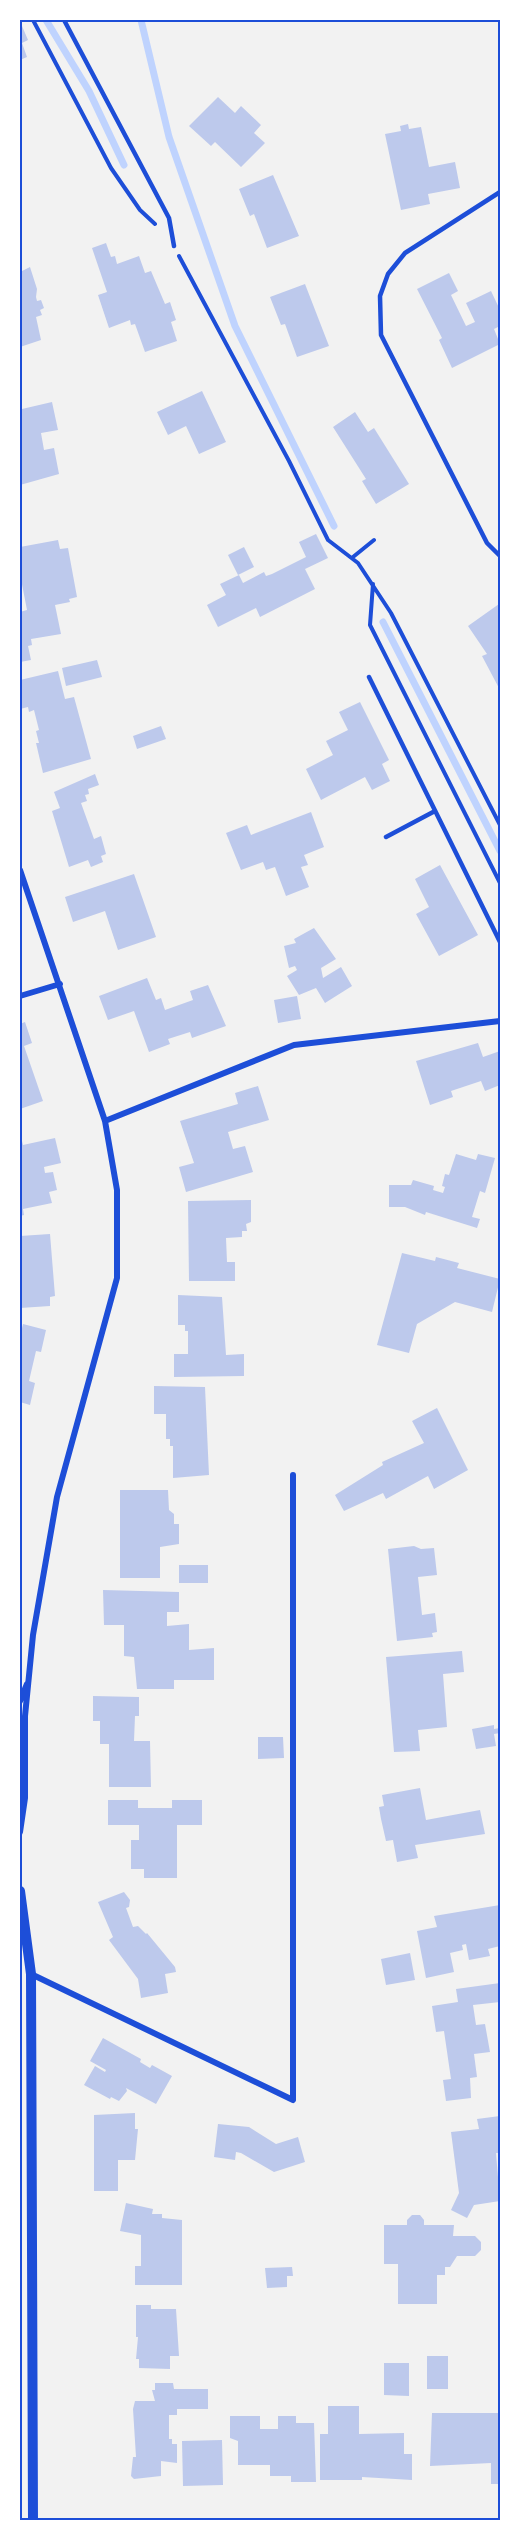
<svg xmlns="http://www.w3.org/2000/svg" width="520" height="2540" font-family="'Archivo Narrow',sans-serif">
	<style>
		.lines { fill: none; stroke-linecap: round; stroke-linejoin: round }
		.stream { stroke: #bfd3fe; stroke-width: 7 }
		.building { fill: #bdc9ec }
		.path { stroke: #1d4ed8; stroke-width: 4 }
		.service { stroke: #1d4ed8; stroke-width: 4.5 }
		.minor { stroke: #1d4ed8; stroke-width: 6 }
		.tertiary { stroke: #1d4ed8; stroke-width: 10 }
		.neatline { fill: none; stroke: #1d4ed8; stroke-width: 2 }
	</style>
	<rect width="100%" height="100%" fill="#f2f2f2"/>
	<g class="lines">
		<path class="stream" d="M46,20l43,71 35,74
			M141,20l28,117 66,189 99,200
			M383,622l117,229"/>
	</g>
	<path class="building" d="M22,26l6,14 -6,3 5,14 -7,3v-33z
		M218,97l17,16 6,-7 20,19 -7,8 11,10 -24,24 -26,-25 -4,4 -22,-20z
		M408,124l1,5 12,-2 8,40 26,-5 5,26 -32,6 2,10 -29,6 -16,-76 16,-3 -1,-5z
		M273,175l26,61 -32,12 -13,-34 -4,2 -11,-27z
		M106,243l5,14 4,-1 2,8 22,-8 6,17 6,-2 14,33 5,-2 6,18 -5,2 6,19 -32,11 -10,-28 -4,1 -1,-5 -21,8 -11,-33 9,-3 -15,-44z
		M30,267l7,22 -1,8 1,4 4,-1 3,8 -4,2 2,5 -6,2 5,23 -21,7v-75z
		M449,273l9,18 -7,4 15,31 9,-4 -9,-19 25,-12 9,19v16l-6,3 6,15 -48,24 -13,-28 3,-2 -25,-49z
		M305,284l24,62 -32,11 -12,-33 -4,1 -11,-28z
		M202,391l24,51 -27,12 -13,-28 -18,9 -11,-23z
		M20,402l2,7 30,-7 6,28 -17,3 3,17 10,-2 5,26 -39,11z
		M355,412l13,20 6,-4 35,56 -33,20 -14,-23 4,-2 -33,-52z
		M316,534l12,24 -23,11 10,20 -55,28 -4,-9 -38,19 -11,-22 19,-10 -6,-11 19,-9 4,8 21,-11 2,4 6,-2 34,-17 -7,-15z
		M58,540l2,9 8,-1 9,49 -8,2 1,3 -15,3 6,29 -30,5 1,6 -4,1 3,14 -11,2v-50l7,-2 -7,-36v-27z
		M244,547l10,20 -16,8 -10,-20z
		M499,604l1,2v84l-18,-34 5,-2 -19,-28z
		M97,660l5,17 -36,9 -4,-18z
		M58,671l7,28 9,-2 17,62 -48,14 -7,-30h3l-3,-12 3,-1 -5,-20 -5,2 -1,-5 -8,2v-29z
		M360,702l29,58 -7,4 8,17 -18,9 -7,-13 -44,23 -15,-31 27,-14 -7,-14 22,-11 -9,-18z
		M161,726l5,13 -29,10 -4,-13z
		M95,774l4,11 -11,4 1,5 -4,1 2,6 -6,2 13,36 7,-3 5,18 -5,2 2,6 -12,5 -3,-7 -19,7 -17,-56 8,-3 -6,-16z
		M311,812l13,35 -20,8 4,10 -7,2 8,20 -23,9 -11,-29 -9,3 -3,-8 -22,8 -15,-37 21,-8 4,10z
		M440,865l38,70 -39,21 -23,-42 13,-7 -14,-28z
		M134,874l22,63 -38,13 -13,-39 -32,11 -8,-25z
		M314,928l22,31 -15,9 2,10 18,-11 11,19 -27,17 -9,-15 -17,7 -12,-19 10,-6 -2,-4 -6,2 -5,-22 12,-3 -2,-4z
		M147,978l9,22 5,-2 4,12 28,-10 -3,-9 18,-6 18,41 -34,12 -2,-6 -22,7 2,5 -21,8 -15,-41 -26,9 -9,-24z
		M297,996l4,23 -23,4 -4,-23z
		M25,1022l7,21 -8,3 19,55 -23,8v-85z
		M478,1043l5,14 17,-6v34l-15,6 -4,-10 -30,10 2,6 -23,8 -14,-44z
		M258,1086l11,34 -41,12 5,17 12,-3 8,26 -67,20 -7,-25 15,-4 -14,-42 58,-17 -3,-11z
		M55,1138l6,25 -17,4 1,6 8,-1 4,18 -8,2 3,11 -29,6 1,6 -4,1v-74l2,-1 1,4z
		M456,1154l20,6 2,-6 17,4 -10,35 -5,-2 -8,26 8,2 -3,9 -51,-16 -1,3 -20,-8h-16v-22h22l2,-5 21,6 -1,4 10,3 2,-6 -3,-1 3,-12 4,1z
		M251,1200v22l-5,2 1,7h-5v6l-16,1 1,24h8v19h-46l-1,-80z
		M50,1234l5,62 -5,1v9l-30,2v-72z
		M402,1253l33,8 1,-4 23,6 -2,5 43,11 -8,33 -37,-10 -38,22 -8,29 -32,-8z
		M178,1295l44,2 4,58 18,-1v22l-70,1v-23h14v-23h-3v-6h-7z
		M23,1324l23,6 -5,22 -5,-1 -7,30 6,2 -5,22 -10,-3v-66z
		M154,1386l51,1 4,88 -36,3v-32h-3v-7h-4v-25h-12z
		M437,1408l31,62 -34,19 -6,-13 -42,23 -3,-6 -39,18 -9,-16 48,-30 -1,-3 42,-19 -12,-22z
		M120,1490h48l1,20 5,4v10h5v20l-19,3v31h-40z
		M414,1546l7,3 13,-1 3,27 -19,2 4,38 13,-2 2,19 -5,1 1,4 -36,4 -9,-92z
		M179,1565h29v18h-29z
		M103,1590l76,2v20h-12v14l22,-2v26l25,-2v32h-40v9h-37l-3,-32 -10,-1v-31h-20z
		M462,1651l2,21 -21,2 4,53 -29,3 2,21 -26,1 -8,-95z
		M93,1696l46,1v19h-4l-1,25h16l1,46h-42v-43h-9v-23h-7z
		M494,1725v4l6,-1v5l-6,1 2,12 -20,3 -4,-20z
		M258,1737h25l1,21 -26,1z
		M420,1788l6,32 54,-10 5,24 -70,11 3,13 -21,4 -4,-22 -7,1 -5,-22 -2,-12 5,-1 -2,-11z
		M108,1800h30v8h34v-8h30v25h-25v53h-33v-9h-13v-29h8v-15h-31z
		M124,1892l6,8 -1,7 -3,1 7,19 5,-1 8,8 1,-1 28,34 1,5 -11,2 3,19 -27,5 -3,-19 -29,-39 4,-3 -15,-35z
		M500,1905v41l-12,3 2,7 -21,4 -3,-16 -4,1 1,5 -13,3 4,19 -28,6 -9,-47 20,-4 -3,-11z
		M410,1953l5,27 -29,5 -5,-26z
		M500,1983v19l-27,3 3,20 9,-1 5,28 -16,2 3,23 -7,1 1,20 -25,3 -3,-21 8,-1 -7,-48 -8,1 -4,-26 26,-4 -2,-13z
		M103,2038l38,21 -1,3 10,6 2,-3 20,11 -16,28 -30,-16 1,3 -8,10 -8,-4 -1,2 -26,-14 11,-19 10,6 1,-2 -16,-9z
		M135,2113v16h3l-3,31h-17v31h-24v-76z
		M500,2116v37h-4l4,48 -26,4 -7,13 -16,-8 8,-17 -8,-61 28,-3 -2,-10z
		M218,2124l31,3 27,17 22,-7 7,25 -31,10 -33,-19 -5,-1 -1,8 -21,-3z
		M126,2203l27,6 -1,5h10v4l20,2v65h-47v-19h6v-31l-21,-4z
		M412,2215h8l4,5v5h30l-1,11h22l6,6v8l-6,6h-18l-7,11h-5v8h-8v29h-39v-40h-14v-39h23v-5z
		M292,2267l1,9h-6v11l-20,1 -2,-20z
		M136,2305h15v4h25l3,47h-9v13l-31,-1v-9h-3l2,-22h-2z
		M427,2356h21v33h-21z
		M384,2363h25v33l-25,-1z
		M155,2383h18l1,6h34v20h-31v6h-8v24h3v5h5v19l-16,-2v15l-27,3 -3,-3 2,-19h3l-3,-48 2,-8h20l-3,-11h3z
		M328,2406h31v28l45,-1v21h8v26l-50,-3v3h-42v-46h8z
		M432,2413h68v71h-9v-21l-61,3z
		M230,2416h30v13h18v-13h18v7h18l2,59h-25v-6h-21v-11h-32v-24l-8,-3z
		M222,2440l1,45 -40,1 -1,-45z"/>
	<g class="lines">
		<path class="path" d="M33,20l78,148 29,42 15,14
			M179,256l110,205 39,79 30,23 33,50 109,212
			M353,557l21,-17
			M373,584l-3,41 130,258"/>
		<path class="service" d="M64,20l105,198 5,28
			M500,192l-95,61 -17,21 -8,22 1,39 106,208 13,13
			M369,677l131,265
			M386,837l49,-26"/>
		<path class="minor" d="M20,870l85,251 12,69v88l-60,219 -24,138 -8,81v82l-5,34
			M20,996l40,-12
			M105,1121l189,-76 206,-24
			M20,1701l7,-17
			M31,1974l262,126v-625"/>
		<path class="tertiary" d="M20,1891l11,83 2,546"/>
	</g>
	<rect width="520" height="2540" fill="none" stroke="#ffffff" stroke-width="42"/>
	<rect x="21" y="21" width="478" height="2498" class="neatline"/>
</svg>
